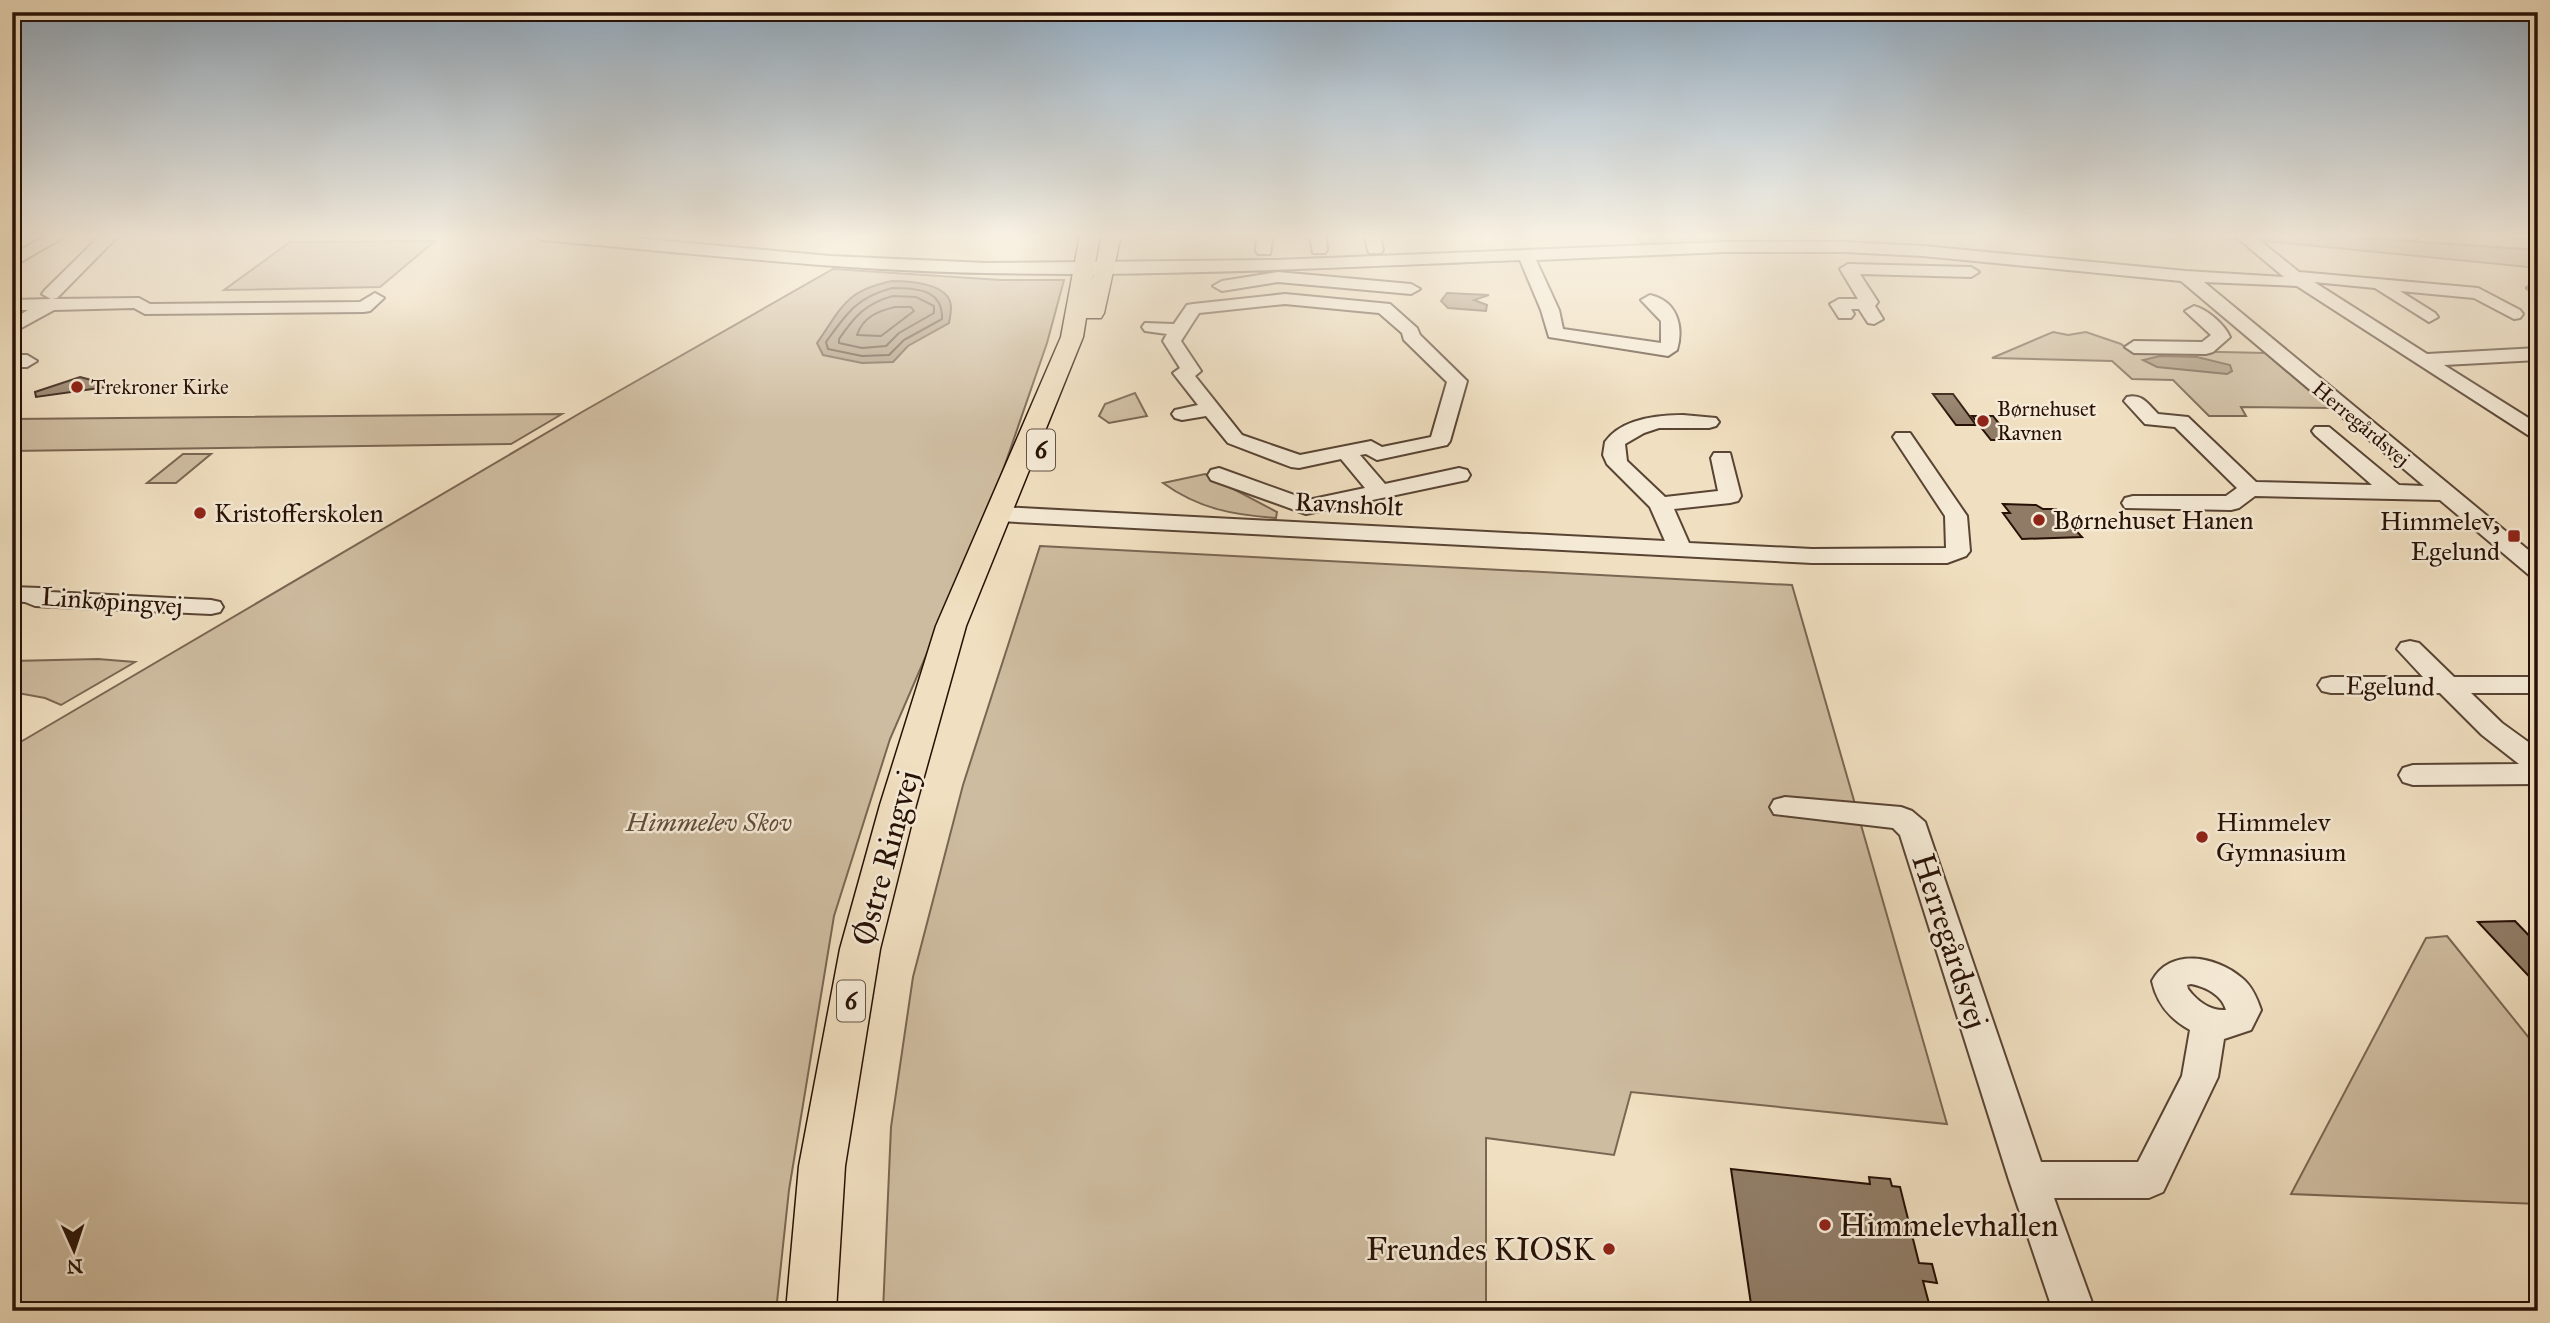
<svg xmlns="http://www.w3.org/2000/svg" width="2550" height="1323" font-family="'IM FELL Great Primer',serif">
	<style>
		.green { fill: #cebca0; stroke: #7a6652; stroke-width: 2 }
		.water { fill: #ac9980; stroke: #77624f; stroke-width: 2 }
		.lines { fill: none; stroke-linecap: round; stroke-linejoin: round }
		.shore { stroke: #6a5442; stroke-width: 2 }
		.building { fill: #907c66; stroke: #271005; stroke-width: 2 }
		.minor-casing { stroke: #594434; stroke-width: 4 }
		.major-casing { stroke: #271005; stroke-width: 3 }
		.minor { fill: #f5ead6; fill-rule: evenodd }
		.major { fill: #f0dfc0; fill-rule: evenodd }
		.poi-dot { fill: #8f2418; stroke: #f5ead6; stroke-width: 2.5 }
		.labels { text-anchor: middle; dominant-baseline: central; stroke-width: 5; stroke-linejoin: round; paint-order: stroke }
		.far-poi-label { font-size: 21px; fill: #271005; stroke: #f5ead6; text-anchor: start }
		.far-street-label { font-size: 21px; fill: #271005; stroke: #f5ead6 }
		.shield { fill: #f5ead6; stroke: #655144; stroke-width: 2 }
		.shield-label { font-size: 24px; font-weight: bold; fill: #271005 }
		.street-label { font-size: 26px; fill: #271005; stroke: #f5ead6 }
		.poi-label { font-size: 26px; fill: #271005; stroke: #f5ead6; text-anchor: start }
		.park-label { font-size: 26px; font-style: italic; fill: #614c3b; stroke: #f5ead6 }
		.near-street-label { font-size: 32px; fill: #271005; stroke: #f5ead6 }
		.near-poi-label { font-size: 32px; fill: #271005; stroke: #f5ead6; text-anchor: start }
	</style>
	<rect width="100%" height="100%" fill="#f0dfc0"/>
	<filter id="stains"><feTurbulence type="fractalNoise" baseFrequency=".00286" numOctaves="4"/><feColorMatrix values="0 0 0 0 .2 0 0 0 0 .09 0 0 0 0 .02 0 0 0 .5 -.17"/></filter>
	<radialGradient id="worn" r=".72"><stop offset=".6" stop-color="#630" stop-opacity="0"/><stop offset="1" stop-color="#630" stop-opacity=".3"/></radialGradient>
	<path class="green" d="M1712,235l3,4 -5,3 -68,2 -6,-9z
		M2319,235l219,15v18l-272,-27 -8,-6z
		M435,241l-55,46 -156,3 66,-48z
		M833,269l168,11h63l-17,63 -56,162 -101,234 -56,177 -45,274 -13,121h-764v-564l570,-335z
		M2053,332l15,3 18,-3 35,12 8,6 138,3 64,55 -90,-1 5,9h-37l-36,-36 -41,-1 -20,-18 -120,-3z
		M1135,393l12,23 -38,7 -10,-7 6,-12z
		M562,414l-51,30 -499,7v-32z
		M183,454h28l-35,29h-29z
		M1205,474l72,38 -1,6c-42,-3 -77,-9 -113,-35z
		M1040,546l752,39 155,539 -316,-32 -17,63 -128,-17v173h-603l8,-184 22,-150 50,-192z
		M98,659l37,3 -74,43 -16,-7 -33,-6v-31z
		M2447,936l91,113v155l-247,-10 135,-256z"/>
	<path class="water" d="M892,281c17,0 57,2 59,25 0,5 -1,12 -2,17l-41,23 -15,16 -31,1 -39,-8 -6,-12c26,-37 28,-52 75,-62z
		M1447,293l42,2 -15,5 13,5 -1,6 -38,-3 -7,-7z
		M2160,356l37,1 33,8 2,6 -5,3 -70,-7 -14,-7z"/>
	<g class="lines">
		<path class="shore" d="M892,288c24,0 51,1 50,31l-38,21 -15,15 -27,1 -34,-7 -2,-7c21,-29 30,-44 66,-54z
			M893,296l23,1 18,9v7l-35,20 -13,13 -24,2 -23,-5v-4c15,-22 27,-36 54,-43z
			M895,307h16l3,4 -33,25 -24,-1c6,-18 21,-24 38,-28z"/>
	</g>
	<path class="building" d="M80,377l34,9 -78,11 -1,-5z
		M1933,394h20l23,31h-20z
		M1972,416h21l19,24h-21z
		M2003,504l33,1 7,4h13l26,28 -60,2 -19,-26h7z
		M2515,921l23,24v41l-60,-64z
		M1731,1169l139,15 -1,-7 21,2 2,7 8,1 19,76 13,1 5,19 -14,-2 8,30h-179z"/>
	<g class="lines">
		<g class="minor-casing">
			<path id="minor" d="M47,235l17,2 -52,30v-12z
				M101,235h18l-62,63 -5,1 87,-1 11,6 210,-2 15,-9 9,5 -14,13 -6,1 -219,2 -11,-6 -80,2 -42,23v-13l16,-10h-16v-10l39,-1 -9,-5 3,-4z
				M534,235h67l229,21 156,7 290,-3 449,-18h119l79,4 263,25 98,6 -50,-42h19l46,37 179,16 42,22 3,4 -3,4 -6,1 -40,-21 -74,-7 35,22 3,4 -9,5 -54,-34 -61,-6 113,72 111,-6v12l-94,5 94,59v15l-7,-2 -234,-151 -93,-4 334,276v19l-9,-2 -89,-75 -185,-4 -16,12 -8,2 -106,-2 -3,-5 3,-5 8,-2h93l11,-8 -62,-61 -30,-3 -21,-23 3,-4c15,-4 21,7 31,17l30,3 68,65 116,3 -57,-50 -3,-4 3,-4h14l70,58 25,1 -243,-205 -258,-25 -79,-4h-119l-189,8 23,50 4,19 98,14v-22l-20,-21 9,-5c27,6 34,31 27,55l-9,6 -119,-19 -8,-27 -21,-50c-178,7 -357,17 -535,13 -148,-3 -296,-20 -443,-33z
				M1257,235h16l-3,19h-12l-2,-3z
				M1310,235h16l1,15 -2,3h-12z
				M1364,235h16l3,15 -2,3h-12z
				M2403,235h17v1l-8,5z
				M1848,264l123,3 8,5 -8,5 -111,-3 18,28 -3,4 8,13 -9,5 -6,-1 -9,-14h-8l3,5 -3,4h-12l-9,-14 9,-5h19l-18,-30z
				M1278,272l133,12 9,5 -9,5 -133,-12 -56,9 -9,-5 9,-5z
				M2536,283h2v11l-11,-6z
				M1285,294l105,10 27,24 3,7 47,46 -17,60 -3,4 -70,15 -11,-6 -6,1 25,29 74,-16 8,2 3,5 -3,5 -161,34 -95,-34 -3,-5 3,-5 8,-2 89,32 57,-12 -24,-29 -42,9 -8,-1 -63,-24 -22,-27 -24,4 -7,-2 -3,-4 3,-4 23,-5 -25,-32 7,-5 -17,-27 4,-7 -22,-3 -3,-4 3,-4 29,1 13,-19 6,-1zM1285,304l94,9 23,20 2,7 43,42 -16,55 -49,10 -11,-6 -71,14 -58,-20 -47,-59 6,-5 -20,-30 18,-28z
				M2194,306c13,3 31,19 36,31l-17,15 -7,2 -72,-1 -9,-6 9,-6 68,1 9,-7 -26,-24z
				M12,355h15l10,6 -10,6h-15z
				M1683,415l33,3 3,4 -3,4 -7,2h-50l-15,5 -19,11 2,17 38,36 53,-6 -7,-33 3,-5h16l11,43 -3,5 -8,2 -56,6 15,34 123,6 134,-1 -1,-32 -52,-79 3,-4h14l57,83 3,35 -4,5 -19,7h-135l-813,-42 -8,-2 -3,-5 3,-5 8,-2 666,34 -15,-34 -43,-43 -4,-9 2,-13c16,-23 52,-27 78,-27z
				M12,587l28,1 10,4 161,8 9,2 3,5 -3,5 -9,2 -176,-8 -10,-4 -13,-1z
				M2410,641l9,2 35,34h84v16h-67l31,30 36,26v35l-125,1 -10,-3 -4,-7 4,-7 10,-3 106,-1 -37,-29 -42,-42h-109l-9,-2 -4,-6 4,-6 9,-2h92l-26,-28 4,-6z
				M1785,797l116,10 11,4 13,11 116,340h97l44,-86 8,-46c-20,-11 -33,-26 -38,-49 18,-34 64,-25 90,-3 10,8 15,20 19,32l-10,20 -27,9 -6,38 -55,115 -14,6h-95l41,113h-42l-44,-131 -109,-345 -7,-7 -119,-14 -4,-7 4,-7zM2191,984c15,3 31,11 35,26 -16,1 -29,-9 -38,-21l-1,-4z"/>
		</g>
		<g class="major-casing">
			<path id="major" d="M1080,235h20l-8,47 10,-47h19l-17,78 -3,5h-15l-3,19 -117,289 -50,179 -36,144 -35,217 -9,145h-50l13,-145 41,-217 40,-144 56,-179 125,-289z"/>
		</g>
		<use href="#minor" class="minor"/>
		<use href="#major" class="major"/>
	</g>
	<linearGradient id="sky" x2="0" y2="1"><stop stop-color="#90a9be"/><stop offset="0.56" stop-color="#f8f1e3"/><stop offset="1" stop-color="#f8f1e3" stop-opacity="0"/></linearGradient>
	<rect width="2550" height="421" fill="url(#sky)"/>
	<g class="poi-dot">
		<circle cx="77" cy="387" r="7"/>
		<circle cx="1983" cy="421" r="7"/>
		<circle cx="200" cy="513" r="7"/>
		<circle cx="2039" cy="520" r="7"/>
		<rect x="2507" y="529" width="14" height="14" rx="3.5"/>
		<circle cx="2202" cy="837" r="7"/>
		<circle cx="1825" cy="1225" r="7"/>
		<circle cx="1609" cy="1249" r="7"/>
	</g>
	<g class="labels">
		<g class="far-poi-label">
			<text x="91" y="387">Trekroner Kirke</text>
			<text x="1997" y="409">Børnehuset<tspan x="1997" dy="24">Ravnen</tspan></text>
		</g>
		<g class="far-street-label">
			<text transform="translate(2361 424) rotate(40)">Herregårdsvej</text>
		</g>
		<g class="shield">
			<rect x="1027" y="429.5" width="28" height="41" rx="5"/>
			<rect x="837" y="980.5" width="28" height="41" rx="5"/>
		</g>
		<g class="shield-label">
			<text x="1041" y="450">6</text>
			<text x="851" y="1001">6</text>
		</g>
		<g class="street-label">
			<text transform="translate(1349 504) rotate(3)">Ravnsholt</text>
			<text transform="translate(112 601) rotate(4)">Linkøpingvej</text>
			<text transform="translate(2390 686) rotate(1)">Egelund</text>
		</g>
		<g class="poi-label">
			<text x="214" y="513">Kristofferskolen</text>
			<text x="2053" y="520">Børnehuset Hanen</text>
			<text x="2500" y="521" text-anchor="end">Himmelev,<tspan x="2500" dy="30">Egelund</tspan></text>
			<text x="2216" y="822">Himmelev<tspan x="2216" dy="30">Gymnasium</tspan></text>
		</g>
		<g class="park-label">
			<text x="709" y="822">Himmelev Skov</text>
		</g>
		<g class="near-street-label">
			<text transform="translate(886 858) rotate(-75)">Østre Ringvej</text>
			<text transform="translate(1950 941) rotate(72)">Herregårdsvej</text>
		</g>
		<g class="near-poi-label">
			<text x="1839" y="1225">Himmelevhallen</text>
			<text x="1595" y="1249" text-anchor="end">Freundes KIOSK</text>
		</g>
	</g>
	<rect width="2550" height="1323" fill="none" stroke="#f0dfc0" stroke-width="42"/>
	<rect x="14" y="14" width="2522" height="1295" fill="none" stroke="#271005" stroke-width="3.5"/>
	<rect x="21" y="21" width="2508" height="1281" fill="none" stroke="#271005" stroke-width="2"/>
	<g transform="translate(74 1250) rotate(177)" stroke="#f5ead6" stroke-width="5" paint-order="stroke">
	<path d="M0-5L12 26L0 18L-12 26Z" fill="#271005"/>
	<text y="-10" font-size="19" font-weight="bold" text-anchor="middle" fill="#271005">N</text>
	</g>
	<rect width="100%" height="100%" filter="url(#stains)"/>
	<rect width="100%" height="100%" fill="url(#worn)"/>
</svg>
